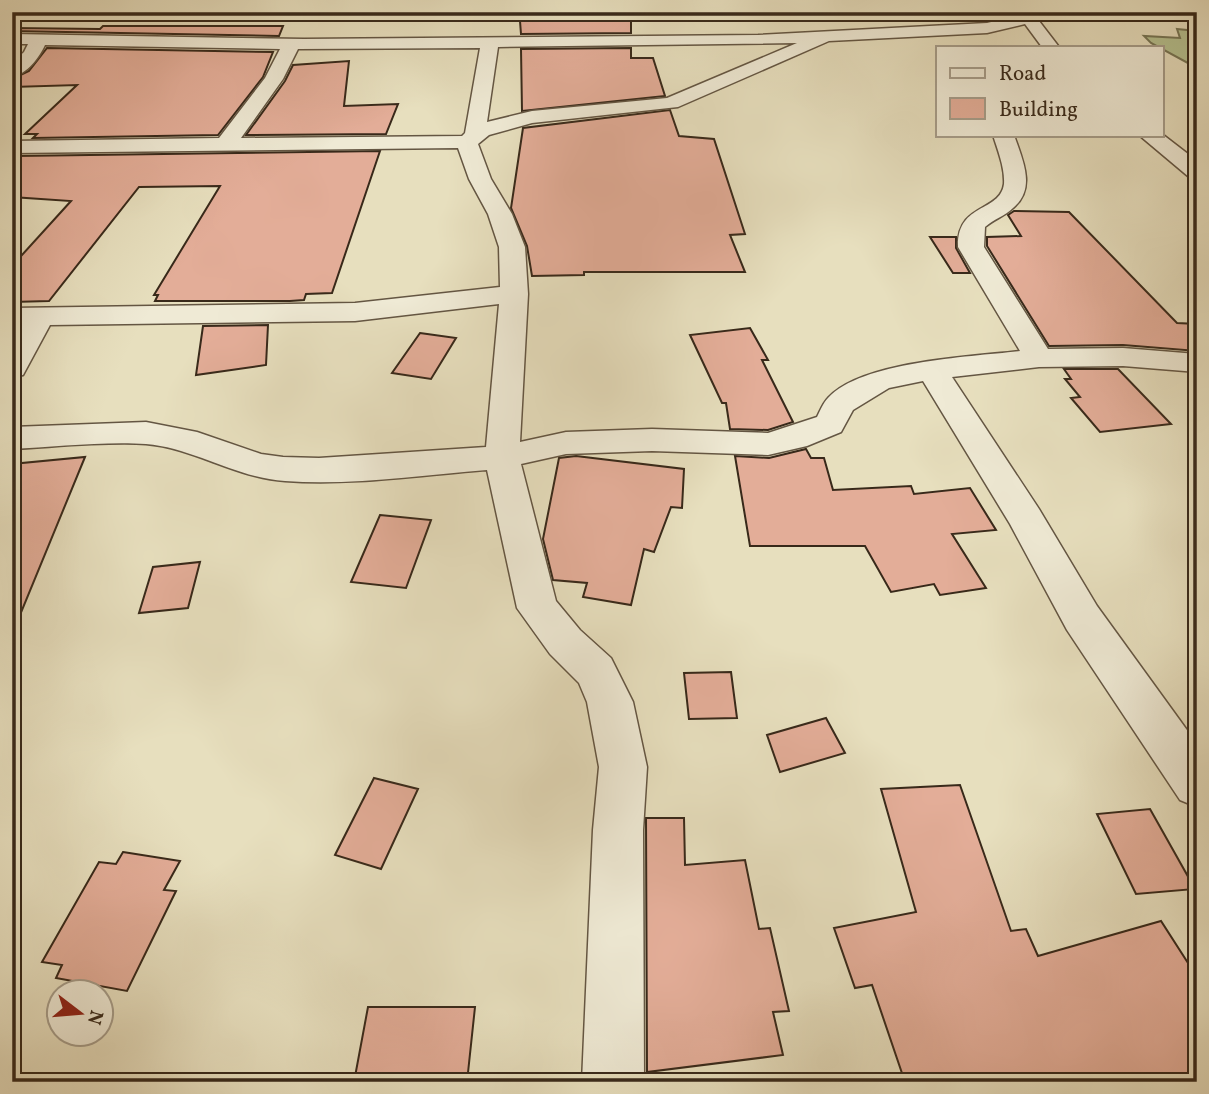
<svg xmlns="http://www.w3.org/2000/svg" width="1209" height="1094" font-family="Vollkorn,serif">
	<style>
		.green { fill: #b6c291; stroke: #777656; stroke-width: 2 }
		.building { fill: #e3ad98; stroke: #38291a; stroke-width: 2 }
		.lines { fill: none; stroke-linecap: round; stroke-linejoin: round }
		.minor-casing { stroke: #645643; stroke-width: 3 }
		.minor { fill: #efead5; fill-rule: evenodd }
	</style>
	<rect width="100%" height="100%" fill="#e7dfbe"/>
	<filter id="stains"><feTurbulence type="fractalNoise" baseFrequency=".00286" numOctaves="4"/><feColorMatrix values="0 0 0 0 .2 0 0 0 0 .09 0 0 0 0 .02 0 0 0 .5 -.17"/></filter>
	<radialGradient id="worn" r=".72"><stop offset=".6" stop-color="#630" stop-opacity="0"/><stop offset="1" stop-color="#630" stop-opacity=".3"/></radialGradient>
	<path class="green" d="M1177,29l20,2v37l-46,-25 -7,-7 36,2z"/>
	<path class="building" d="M551,12h80v21l-110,1 -1,-13 15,-1 2,-5h13z
		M103,26h180l-4,10 -267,-5v-3l88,1z
		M47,48l226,4 -10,25 -45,58 -185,3 4,-4h-12l52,-49 -65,2v-8l17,-8z
		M631,48v10h22l12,38 -143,15 -1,-62z
		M349,61l-5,45 54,-2 -12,30 -140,1 39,-54 8,-16z
		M670,110l9,26 35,3 31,95 -15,1 15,37h-161v3l-52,1 -5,-30 -16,-38 12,-80z
		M380,151l-48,142 -26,1 -2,6 -14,1h-135l3,-6h-4l66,-109 -81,1 -90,114 -37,1v-36l59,-65 -59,-4v-38l4,-3z
		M1014,211l55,1 108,111 20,1v27l-74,-6 -74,1 -62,-100v-9l34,-1 -13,-21z
		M930,237h26v11l14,25h-17z
		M268,325l-2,40 -70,10 7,-49z
		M750,328l18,32h-6l31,62 -25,8 -38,-1 -4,-26h-4l-32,-68z
		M420,333l36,5 -25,41 -39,-6z
		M1064,369h54l53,55 -71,8 -29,-34 9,-1 -15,-18h6z
		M806,449l5,9h13l9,32 78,-4 3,8 56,-6 26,42 -44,4 34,54 -46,7 -6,-11 -43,8 -26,-46h-115l-15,-90 34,2z
		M576,456l108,13 -2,39 -11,-1 -17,45 -10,-3 -13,56 -48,-8 4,-14 -34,-3 -10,-41 16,-81z
		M85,457l-72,175h-1v-168z
		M380,515l51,5 -25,68 -55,-6z
		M200,562l-12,46 -49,5 14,-46z
		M731,672l6,46 -48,1 -5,-46z
		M826,718l19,35 -65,19 -13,-37z
		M374,778l44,11 -37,80 -46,-14z
		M960,785l51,146 15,-2 12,27 123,-35 36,56v105h-292l-33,-97 -17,3 -21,-60 82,-16 -35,-123z
		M1150,809l45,80 -59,5 -39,-80z
		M646,818h38l1,47 60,-5 14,69 11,-1 19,83 -16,1 10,43 -136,17z
		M123,852l57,9 -16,29 12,1 -49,100 -71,-13 6,-13 -20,-3 57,-100 17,2z
		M368,1007h107l-8,75h-113z"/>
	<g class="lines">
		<g class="minor-casing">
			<path id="minor" d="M1012,12h52l-2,3 -23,6 20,26h-17l-17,-23 -38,9 -158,8 -151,66 -146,16 -43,12 -11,9 13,35 21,35 13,33 3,47 -8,148 46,-10 86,-3 116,4 49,-16c3,-6 6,-14 11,-19 34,-37 142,-41 192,-47l-62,-104c-1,-45 42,-34 46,-63 1,-16 -6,-33 -11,-49h21c8,24 23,53 -1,73 -8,8 -19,11 -28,19l-1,20 64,102 75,-1 74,6v18l-74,-6 -84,1 -87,10 87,132 58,97 100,138v63l-17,-7 -113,-170 -57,-106 -87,-143 -34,7 -36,22 -12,22 -34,14 -39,9 -116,-4 -86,3 -45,10 35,137 24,29 31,28 22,44 14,65 -4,63 1,252h-62l11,-252 6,-63 -12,-65 -8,-19 -29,-29 -33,-46 -30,-138c-66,5 -136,16 -202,11 -49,-3 -91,-33 -139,-37 -40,-3 -93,3 -134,5v-22l134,-5 51,10 64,22 22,3 36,1 167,-11 13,-143 -144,17 -305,4 -27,50 -11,2v-37l9,-15 -9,1v-18l343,-5 145,-16 -1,-40 -11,-33 -19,-35 -11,-31 -446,5v-12l207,-3 46,-60 15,-29 -235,-4c-6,13 -18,29 -33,32v-14l12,-11 4,-8h-16v-10l292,5 454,-4 229,-12 29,-7zM797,43l-130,55 -135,13 -45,11 11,-75zM480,48l-15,85 -3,3 -221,2 42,-59 15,-30z
				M1162,134l35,27v18l-8,-2 -50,-42z"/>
		</g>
		<use href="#minor" class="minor"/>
	</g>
	<rect width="1209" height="1094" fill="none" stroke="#e7dfbe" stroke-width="42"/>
	<rect x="14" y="14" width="1181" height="1066" fill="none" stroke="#38291a" stroke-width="3.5"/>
	<rect x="21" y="21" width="1167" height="1052" fill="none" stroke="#38291a" stroke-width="2"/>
	<rect x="936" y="46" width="228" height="91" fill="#efead5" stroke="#a69d8a" stroke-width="2"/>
	<rect x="950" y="68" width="35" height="10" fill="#efead5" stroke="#a69d8a" stroke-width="2"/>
	<text x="999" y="80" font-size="21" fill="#38291a">Road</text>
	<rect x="950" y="98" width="35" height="21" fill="#e3ad98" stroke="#a69d8a" stroke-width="2"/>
	<text x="999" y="116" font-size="21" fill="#38291a">Building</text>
	<g transform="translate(80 1013) rotate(106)"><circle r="33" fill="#efead5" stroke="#a69d8a" stroke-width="2"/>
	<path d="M0-5L12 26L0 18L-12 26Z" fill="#8f2418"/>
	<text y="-10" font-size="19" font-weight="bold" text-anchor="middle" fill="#38291a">N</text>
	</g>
	<rect width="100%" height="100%" filter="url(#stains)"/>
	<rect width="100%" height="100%" fill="url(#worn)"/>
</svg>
